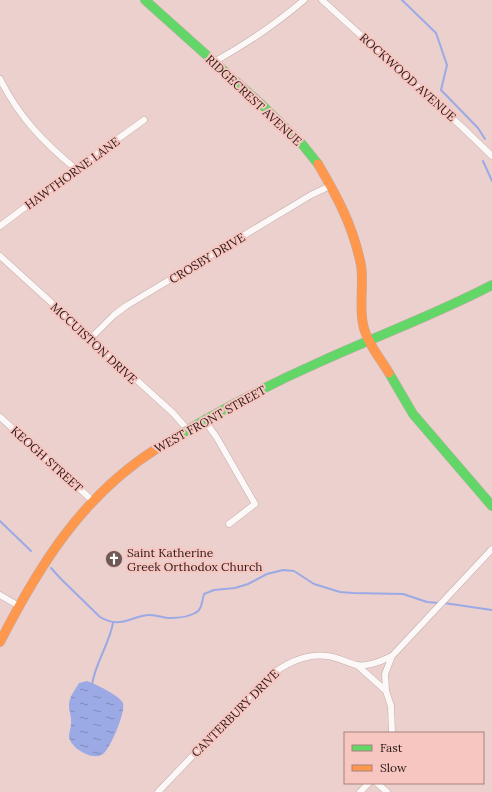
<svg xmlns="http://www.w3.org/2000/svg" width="492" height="792" font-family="Lora,serif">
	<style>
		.water { fill: url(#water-ripples) }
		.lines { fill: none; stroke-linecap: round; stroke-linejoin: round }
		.stream { stroke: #9baae4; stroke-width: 2 }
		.street-casing { stroke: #c1adaa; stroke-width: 7 }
		.fast-casing { stroke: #c1adaa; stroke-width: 10 }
		.slow-casing { stroke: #c1adaa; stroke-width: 10 }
		.street { stroke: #fcf8f8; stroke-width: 6 }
		.fast { stroke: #63d668; stroke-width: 9 }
		.slow { stroke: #ff974d; stroke-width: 9 }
		.labels { text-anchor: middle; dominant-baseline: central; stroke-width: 4; stroke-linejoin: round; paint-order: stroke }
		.street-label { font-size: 12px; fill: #2a1917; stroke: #f8c6c0 }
		.poi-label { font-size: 12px; fill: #2a1917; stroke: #f8c6c0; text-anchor: start }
	</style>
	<defs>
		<pattern id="water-ripples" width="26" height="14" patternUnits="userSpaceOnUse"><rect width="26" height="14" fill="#9baae4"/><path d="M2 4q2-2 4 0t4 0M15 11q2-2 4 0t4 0" fill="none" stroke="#7f8ab8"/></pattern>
	</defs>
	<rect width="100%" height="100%" fill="#ebd0cd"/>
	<path class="water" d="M87,681c8,3 32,14 36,22 3,9 -13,46 -20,51 -10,8 -34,-7 -34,-18 0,-4 2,-8 2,-12 1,-7 -2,-12 -2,-19 0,-8 6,-15 10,-22z"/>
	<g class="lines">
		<path class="stream" d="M402,0l34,33 11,32 -6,25 37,38 7,11
			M483,161l9,20
			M0,521l31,30
			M51,568l10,11 39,38c20,12 29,0 48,-2 7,-1 15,3 22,3 7,0 18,-1 25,-5 7,-3 7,-12 9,-19l10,-4 21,-2 13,-4 19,-10 16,-4 11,1 20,13 26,8 13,1 50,1 24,8 12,1
			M444,603l48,7
			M92,685c3,-22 17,-40 21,-62"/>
		<g class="street-casing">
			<path id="street" d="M322,0l140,127 30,29
				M214,62c32,-18 62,-38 90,-62
				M0,79c19,38 44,64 76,90
				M0,226l76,-57 68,-49
				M0,256l173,157 15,17
				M90,339l24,-24 12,-9 185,-111 19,-9
				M0,417l93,84
				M205,421l12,17 38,66 -26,20
				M0,595l19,11
				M357,665l29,26
				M392,733l-1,-27 -5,-15 -1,-17 7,-18 100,-107
				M377,783l10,9
				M158,792l108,-113c18,-15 38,-26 61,-23 11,1 20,7 30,9 12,2 24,-4 35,-9
				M360,792l9,-9"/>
		</g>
		<g class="fast-casing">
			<path id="fast" d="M145,0l116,104 41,40 16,20
				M389,373l24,41 79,92
				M156,449c53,-33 109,-63 166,-88 57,-26 115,-47 170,-76"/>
		</g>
		<g class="slow-casing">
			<path id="slow" d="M318,164c20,34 35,62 43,101 3,19 -2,40 2,59 3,17 17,34 26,49
				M0,642c39,-76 82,-146 156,-193"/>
		</g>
		<use href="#street" class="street"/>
		<use href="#fast" class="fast"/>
		<use href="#slow" class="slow"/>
	</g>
	<defs>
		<g id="church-disc" transform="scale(0.9)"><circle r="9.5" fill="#6e5957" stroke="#f8c6c0"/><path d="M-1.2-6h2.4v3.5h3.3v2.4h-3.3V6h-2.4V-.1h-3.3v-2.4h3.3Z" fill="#fff"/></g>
	</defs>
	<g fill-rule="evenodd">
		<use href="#church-disc" x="114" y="559"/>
	</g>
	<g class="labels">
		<g class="street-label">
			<text transform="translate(408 77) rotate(42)">ROCKWOOD AVENUE</text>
			<text transform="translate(254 100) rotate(43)">RIDGECREST AVENUE</text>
			<text transform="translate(72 173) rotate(-36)">HAWTHORNE LANE</text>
			<text transform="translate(207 258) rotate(-31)">CROSBY DRIVE</text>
			<text transform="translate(94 343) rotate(43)">MCCUISTON DRIVE</text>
			<text transform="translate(210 419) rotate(-29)">WEST FRONT STREET</text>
			<text transform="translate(47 459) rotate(42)">KEOGH STREET</text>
			<text transform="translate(235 713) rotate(-45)">CANTERBURY DRIVE</text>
		</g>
		<g class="poi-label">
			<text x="127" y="552">Saint Katherine<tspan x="127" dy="14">Greek Orthodox Church</tspan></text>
		</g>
	</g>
	<rect x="344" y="732" width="140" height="52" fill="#f8c6c0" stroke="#a6817c"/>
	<rect x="352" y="745" width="20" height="6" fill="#63d668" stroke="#a6817c"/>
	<text x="380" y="752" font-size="12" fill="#2a1917">Fast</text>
	<rect x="352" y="765" width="20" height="6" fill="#ff974d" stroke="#a6817c"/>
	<text x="380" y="772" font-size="12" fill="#2a1917">Slow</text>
</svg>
